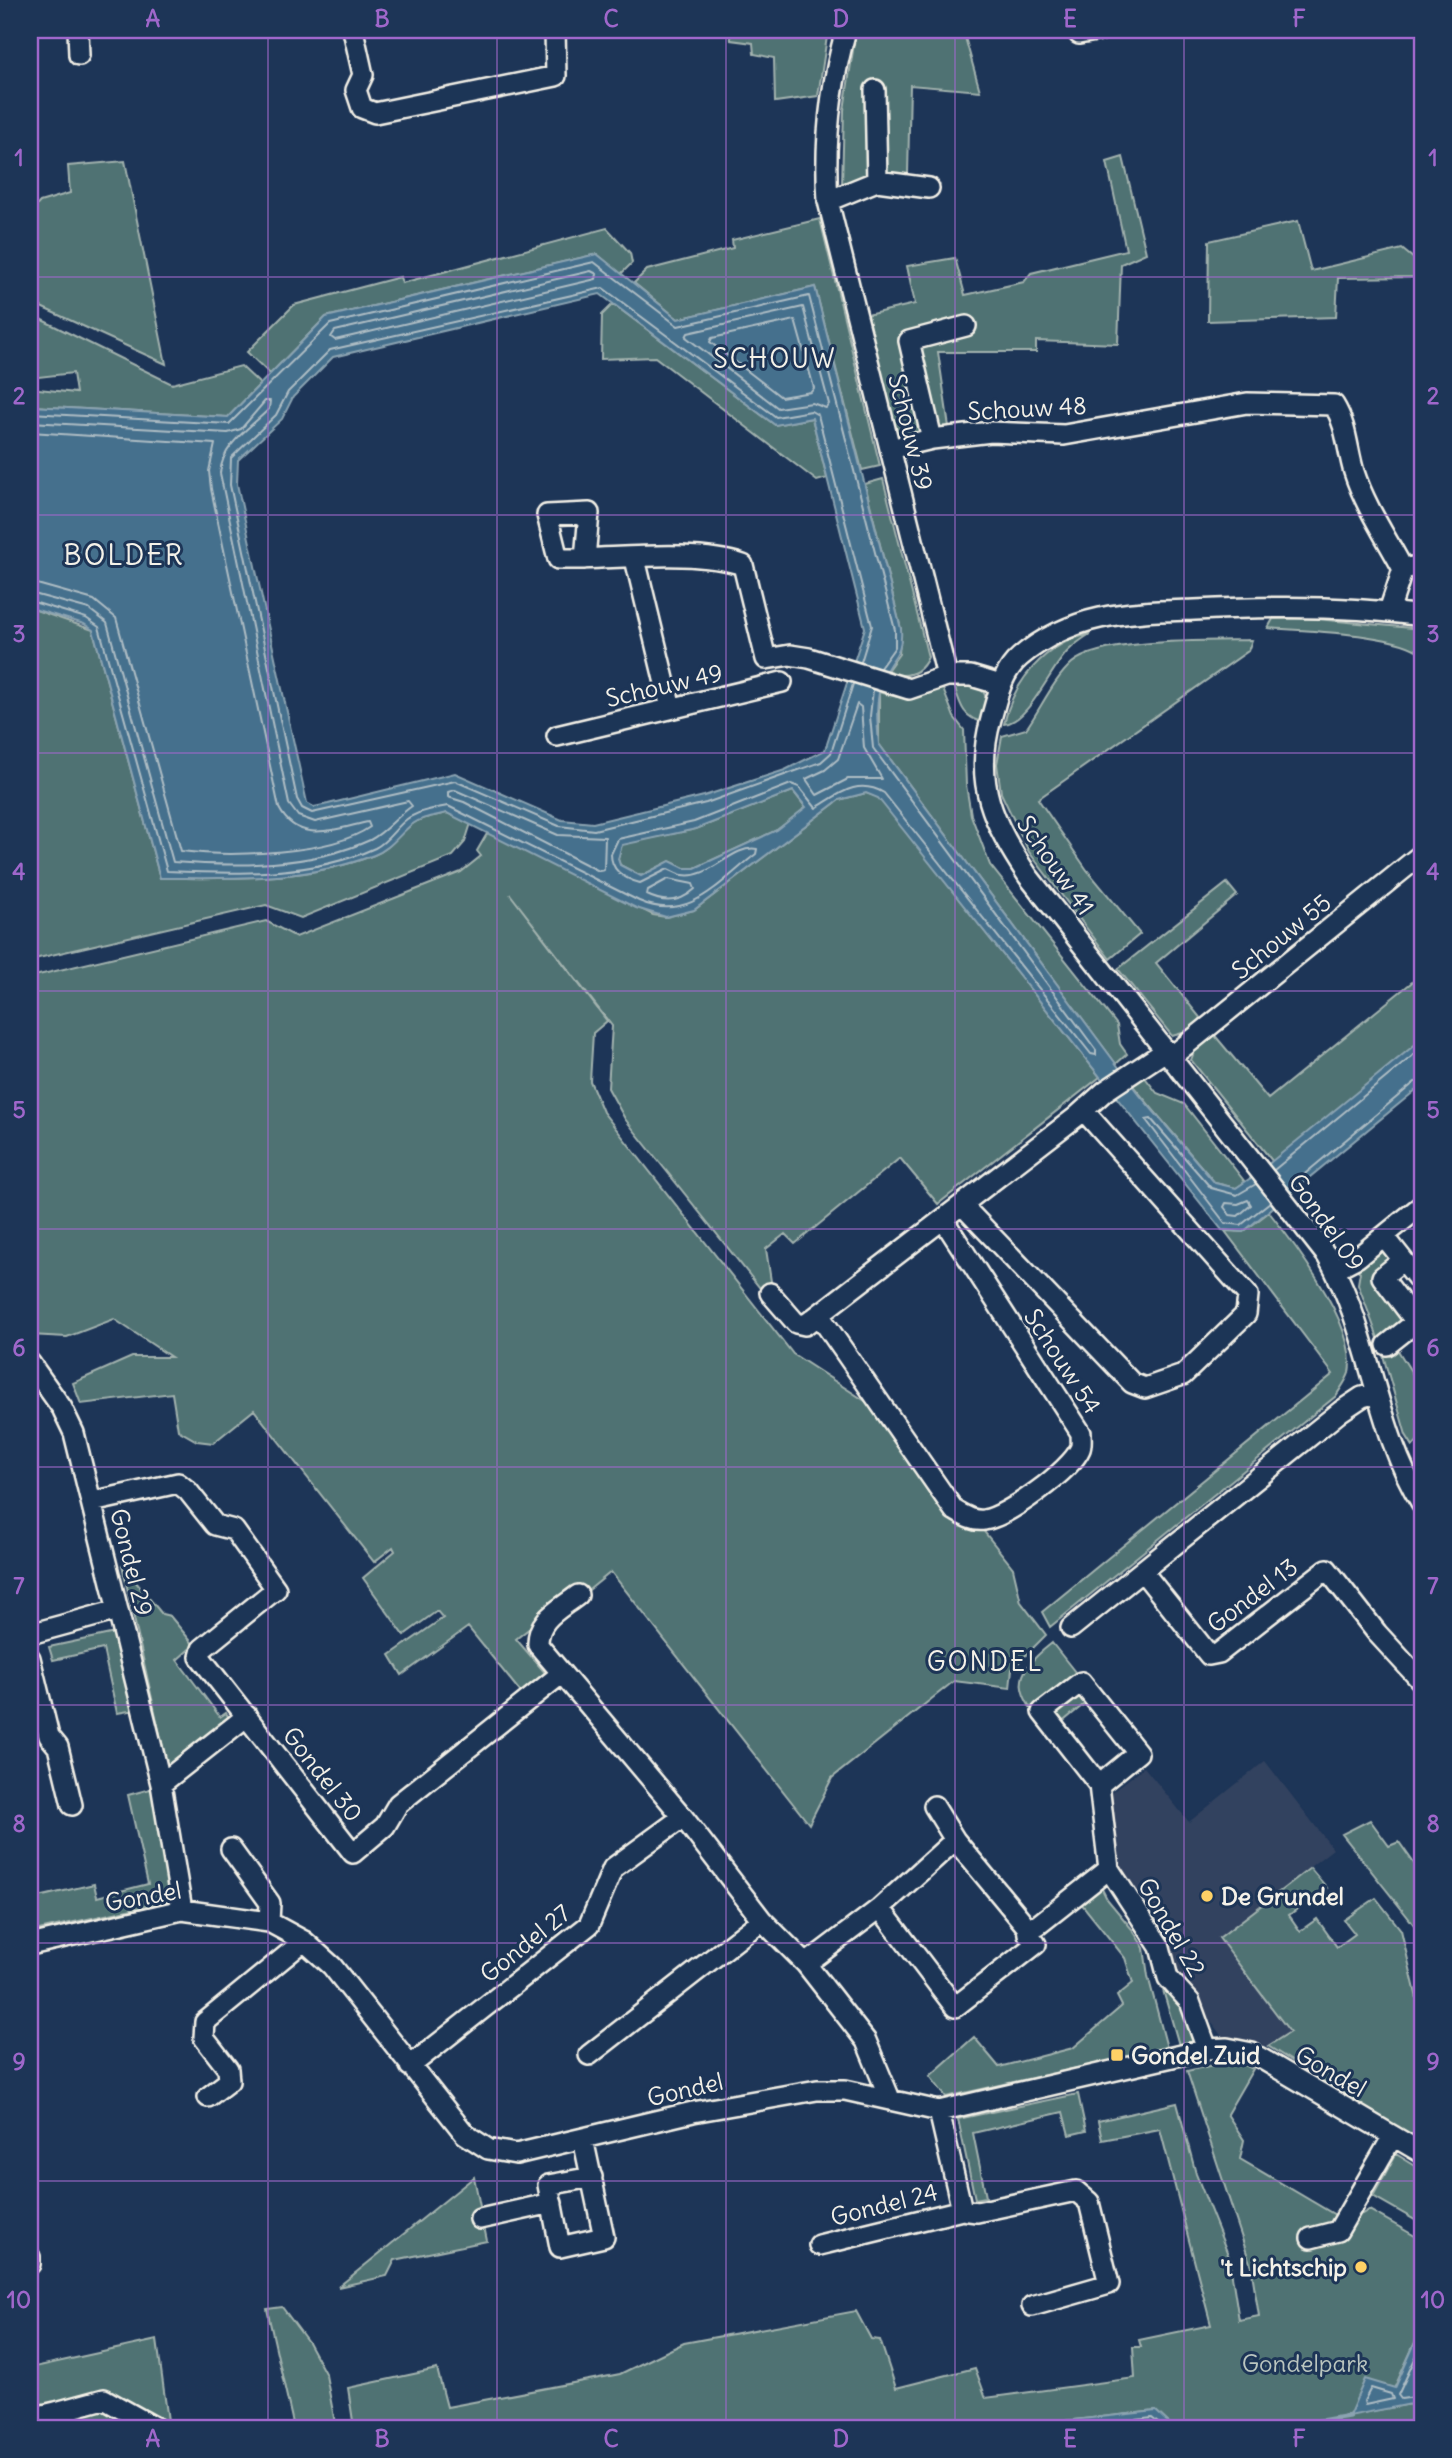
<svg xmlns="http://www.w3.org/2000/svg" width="1452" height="2458" font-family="Delius,sans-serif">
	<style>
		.built { fill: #33425f }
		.green { fill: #4f7273; stroke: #a2b2ae; stroke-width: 2 }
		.water { fill: #456f8d; stroke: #8ba3b1; stroke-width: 2; fill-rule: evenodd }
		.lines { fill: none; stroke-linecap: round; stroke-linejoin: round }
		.shore { stroke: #aebdc4; stroke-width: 2 }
		.stream { stroke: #8ba3b1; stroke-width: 5 }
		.minor-casing { stroke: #f4f1e8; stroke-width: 24 }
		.minor { stroke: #1d3557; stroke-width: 19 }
		.grid { fill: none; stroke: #9f67cb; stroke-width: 2; stroke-opacity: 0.55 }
		.poi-dot { fill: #ffd166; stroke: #1d3557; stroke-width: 2.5 }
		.labels { text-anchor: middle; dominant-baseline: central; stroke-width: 6; stroke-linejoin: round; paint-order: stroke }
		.street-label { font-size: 24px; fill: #f4f1e8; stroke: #1d3557 }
		.poi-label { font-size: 24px; font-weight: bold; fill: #f4f1e8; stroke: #1d3557; text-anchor: start }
		.park-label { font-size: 24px; fill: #bac5bf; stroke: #1d3557 }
		.neighbourhood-label { font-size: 26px; letter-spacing: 2px; fill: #f4f1e8; stroke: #1d3557 }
		.quarter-label { font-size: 28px; letter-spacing: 2px; fill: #f4f1e8; stroke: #1d3557 }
		.neatline { fill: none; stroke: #9f67cb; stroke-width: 2.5 }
		.grid-label { font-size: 23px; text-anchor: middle; font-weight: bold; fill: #9f67cb }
	</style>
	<rect width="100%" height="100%" fill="#1d3557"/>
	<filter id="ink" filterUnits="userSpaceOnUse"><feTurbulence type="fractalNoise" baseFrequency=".0143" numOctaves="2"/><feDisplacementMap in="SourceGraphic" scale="14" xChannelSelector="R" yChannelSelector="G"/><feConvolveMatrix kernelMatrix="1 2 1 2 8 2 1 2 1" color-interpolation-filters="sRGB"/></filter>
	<g filter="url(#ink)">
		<path class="built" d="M1265,1761l68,88 -114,88 71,95 -22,14 -45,-8 -49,-67 -10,-46 -46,-58 -7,-74 33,-26 45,55z"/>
		<path class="green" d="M730,30h98l-10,66 -43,6 -1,-44 -20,-4 -1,-11 -22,-3z
			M856,30h107l17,61 -70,-6 -2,89 -66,12 2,-76z
			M1123,157l23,96 -25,11 -3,80 -82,-3v11h-98l11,75 -52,12 -30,-124 48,-11 -8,-38 48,-8 10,37 59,-13 7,-9 95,-23 -19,-88z
			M125,161l41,203 -136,-62v-89l10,-11 30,-9 -2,-27z
			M820,219l60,247 -18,4 -47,-183 -137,32 -44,-36 13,-13 86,-22 -1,-8z
			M1298,221l13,50 91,-22 11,9 9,1v18l-84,1 -2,39 -128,4 1,-80z
			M607,228l23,25 2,10 -11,11 -24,-20 -271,63 -56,57 -23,-22 47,-47 106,-28 2,6z
			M613,304l162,121 37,-7 15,60 -10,3 -162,-124 -54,2 1,-44z
			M30,314l142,70 69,-18 19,18 -32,33 -196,-11 -2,3v-21l46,5 -3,-20 -43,5z
			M883,479l45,178c-8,19 -24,21 -42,15l13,-18 2,-25 -36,-145z
			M30,608l63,22 67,248c74,0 144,4 214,-23 16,-6 24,-20 37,-30 10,-8 24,-9 36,-12l24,10 -6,19 -12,14 -152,62 -35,-13 -236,55z
			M1306,618l116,11v25c-23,-21 -120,-23 -154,-26l5,-9z
			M1090,634c-8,5 -16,11 -22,17 -18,18 -40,72 -64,73 9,-42 41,-81 86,-90z
			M1252,640l-4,11 -210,148 49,71 53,64 -30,25 -81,-107 -28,-59 -4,-29 5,-28 24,-7c15,-21 27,-49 46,-66 29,-25 141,-22 180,-23z
			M952,679c30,8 40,9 32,43 -24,-3 -25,-24 -32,-43z
			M941,684l13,33 10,13 2,55 5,30 19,50 127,160 3,19 7,10 -11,10 -237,-320v-52c31,10 35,8 62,-8z
			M793,791l13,17 -29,22 -82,38h-11l-14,-7 -29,15 -21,-11 -2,-6 4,-15 74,-15z
			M866,793l12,4 222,280 -162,127 -38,-46 -105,86 -10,-10 -19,15 9,58 -150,-188 -17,-31 4,-62 -102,-132 97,127 -14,12 -3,48 13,31 190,242 103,67 117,147 8,34 25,33 -34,34 -2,19 -56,-7 -122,97 -23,46 -198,-252 -43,35 -5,-5 -47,37 31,36 -25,19 -54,-67 -66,48 -12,-20 53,-37 -6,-7 -33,24 -41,-57 32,-27 -2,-4 -19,15 -120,-152 -41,33 -16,-2 -19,-11 -6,-37 -91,11 -8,-21 59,-26h39l-57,-38 -47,18 -37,-2v-358l236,-56 30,16 165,-65 20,-16 -4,-5 11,-19 165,83 13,2 28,-7 145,-110z
			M1227,883l10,12 -81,68 46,57 -16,12 -14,4 -54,-67z
			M1422,974v65l-149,123 -82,-102 5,-13 16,-15 56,67z
			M1140,1071l17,22 27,11 61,78 -9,6 -21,-5 -87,-103z
			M1269,1212c27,34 89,115 80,161 -2,7 -9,16 -13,23l-286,231 -8,-15 291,-238 -108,-143 18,1z
			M1385,1247l10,12 -21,18 35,42 -20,17 33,53v47l-9,10 -7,-11 -28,-97 -20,-54 2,-12 -5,-4z
			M122,1565l40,49 8,2 24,29 -17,15 43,57 6,-4 5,8 -63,49z
			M115,1633l20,77 -18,3 -14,-64 -50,11 -4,-13z
			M1052,1643l42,53 -45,37c-32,-41 -42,-55 3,-90z
			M154,1788l18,112 -142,32v-33l64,-15 3,13 51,-13 -20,-89z
			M1370,1820l19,26 10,-4 19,27 4,-1v67l-80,-101z
			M1310,1868l17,20 -38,27 11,16 17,-12 20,28 18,-13 -11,-14 32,-22 25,32 21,90v123l-154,-97 22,-14 -71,-94z
			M1100,1885l7,14 25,30 12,19 4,28 19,72 -221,49 -16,-21 44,-39 25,30 74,-19 49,-42 -5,-10 16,-13 -8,-25 -45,-56z
			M1158,1973l29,38 8,31 -16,3z
			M1235,2060l18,9 -26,45 17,26 -4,19 97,57 25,-2 7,-4 53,30v87l-28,62 -44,26 72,-13v26h-144l-1,-4 -19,4h-84l-18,-17 -158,17h-644l-6,-40 89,-19 10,38 173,-33 64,-31 172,-32 15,28 9,1 16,48 79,-20 11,30 149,-20 -2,-31h8l-2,-7 72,-15 -51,-196 -58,11 -4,-19 79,-18 19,71 33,83 10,63 20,-4 -8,-50 -64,-195z
			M1078,2094l8,37 -17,4 -6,-23 -90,21 13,64 -11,2 -17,-80z
			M1396,2154l26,16v54l-49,-28z
			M474,2177l13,64 -92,19 -8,16 -49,11z
			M282,2307l26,35 18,33 10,53h-42l-27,-119z
			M157,2340l12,88 -63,-36 -76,15v-39z
			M102,2409l32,19h-34l-22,-13z"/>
		<path class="water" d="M597,254l81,65 137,-32 86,342c2,27 -10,27 -18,49 -8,21 -6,44 -4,66l258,348 78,91 21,5 19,-13 167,-136v46l-179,147 -21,-2 -344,-432 -12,-5 -27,7 -145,110 -28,7 -30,-9 -189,-95c-12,3 -26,4 -36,12 -13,11 -21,24 -37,30 -70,27 -140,23 -214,23l-67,-248 -9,-6 -54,-16v-199l2,-3 196,11 98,-100zM600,294l175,131 37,-7 53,210 -40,122 -40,20 -81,26 -111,27 -31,-3 -107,-47 -127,31 -14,3 -7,-4 -70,-319 1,-24 44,-41 11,-22 40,-40zM793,791l13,16 -29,23 -82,38h-11l-14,-7 -29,15 -21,-11 -2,-6 4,-14 74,-16z
			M1422,2327v75l-73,14 16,-37 30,9z
			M1156,2411l18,17h-176z"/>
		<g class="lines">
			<path class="shore" d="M591,271l6,3 -1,5 -261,61 -4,-3 4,-6z
				M803,307l26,97 -3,4 -14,-5 -34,5 -92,-71 2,-4z
				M795,320l19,68 -3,4 -30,5 -71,-55 2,-4z
				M30,413l199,11 101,-100 264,-62 84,64 131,-30 86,334v17l-15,21
				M30,422l198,11 13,-4 24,-28h5l-1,8c-20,20 -46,34 -49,64l69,331 9,12 17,6 93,-21 4,5c-15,10 -26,26 -42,34 -59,27 -134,27 -197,22l-66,-239 -18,-14 -59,-16
				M30,432l185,12 -6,27 2,18 68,319c19,37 56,21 89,14l2,5c-40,28 -141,30 -189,24l-65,-233 -22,-18 -64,-18
				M30,601l56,17 13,9 68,244c67,3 145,6 208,-23 14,-7 20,-20 32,-29 11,-8 28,-11 41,-13l191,95c50,22 79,-18 117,-47l1,-5c-24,-5 -47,31 -74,26 -5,0 -10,-4 -15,-6l-28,14c-15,-4 -29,-12 -29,-29l7,-15 76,-17 97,-38 8,3 17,21c22,-13 41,-31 68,-15l207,261 5,1v-5l-223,-302 -3,-32 3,-26
				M853,684l-22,69 -10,9 -115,41 -112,27 -35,-4 -104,-45 -143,32 -10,-5 -5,-9 -67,-314 1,-27 45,-43 12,-23 42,-42 273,-62 173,129 35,-6 7,4 54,211 -11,36
				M857,704l4,3 3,41 18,31h-34l-31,16 -11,-16 19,-9 13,-11z
				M455,790l103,45 47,2 -1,33 -5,1 -135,-69 -16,-5v-5z
				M668,879l25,5 2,5c-14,13 -30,15 -48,6l1,-5z
				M1274,1170l148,-122
				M1256,1184l-19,11 -26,-7 -60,-69 -5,1 79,103 16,2 29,-23
				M1288,1188l127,-106 7,-1
				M1248,1200l3,5 -13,11 -8,-1 -6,-8 2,-4 12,1z
				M1422,2344l-24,51 3,4 21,-3
				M1371,2388l20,6 2,5 -28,6 -1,-4z
				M1072,2428l80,-10 12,10"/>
			<path class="stream" d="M1280,2428l69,-12"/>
			<g class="minor-casing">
				<path id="minor" d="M78,30l1,25
					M353,30l10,45 -7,15 6,18 13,5 181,-37 -1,-46
					M846,30c-16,57 -22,112 -18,171l119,475
					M1078,30l1,4 22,-4
					M875,90l2,91
					M828,201l49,-20 52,7
					M932,439l-23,-98 57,-15
					M890,449l42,-10 59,-7 73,3 183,-32 87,2c13,21 13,44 20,67 11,34 32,65 49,97
					M585,559l4,-46 -42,2 11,44c54,1 135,-11 185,6l23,94 24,-4 19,3 100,31 38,-13h24l30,9
					M635,559l36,149
					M1389,611l14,-42 19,-4
					M1422,616c-74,-11 -152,-10 -227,-6 -32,1 -64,1 -95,8 -28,6 -58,20 -80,39 -18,15 -23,41 -29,62 -18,64 2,104 37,157l299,380c45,78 47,171 95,248
					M557,736l225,-54
					M1171,1057l251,-203
					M962,1205l170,178 13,5 38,-13 63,-61 2,-19 -164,-184
					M1384,1236l38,48
					M1403,1260l-21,17 34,45 6,-4
					M1335,1269l23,-12 64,-52
					M770,1293l26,30 9,2 271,-208 29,-26 62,-41
					M819,1315l135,195c9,5 19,12 30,10 23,-3 87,-50 96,-71 2,-4 1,-11 1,-16l-138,-214
					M1387,1345l29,-23
					M30,1363l32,45 12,25 87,351 21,126
					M92,1502l86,-19 10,8 27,34 19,5 42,59 -74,60 -2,8 153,196 32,-27 13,-22 163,-130
					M1143,1572l66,83 10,-2 108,-84 50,64 45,49
					M578,1595c-19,15 -41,24 -40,50l145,172 79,103 44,44 60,77 24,58
					M1071,1628l270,-217 21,-14 15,-4
					M30,1634l88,-24
					M30,1658l19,78 9,11 14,58
					M161,1784l86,-68
					M1099,1785l39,-32 -57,-71 -39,30 57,73 10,84 51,78 8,31 22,24 17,47
					M934,1806l21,34
					M231,1849l39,54 -1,19
					M880,1908l75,99 81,-63 -8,-10 -1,-7
					M30,1945l152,-35 87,12 35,19 28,25 133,168 23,15 28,5 177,-42 124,-22h28l94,21 268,-62 20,-1 25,5 170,100
					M806,1964l74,-56 75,-68 72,87 11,-2 71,-56
					M589,2055l173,-135
					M410,2066l179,-141 24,-57 70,-51
					M208,2097l21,-16 -1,-12 -24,-31 1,-16 99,-81
					M939,2111l23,99 15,2 99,-21 13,11 20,82 -77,22
					M583,2139l21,98 -44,10 -12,-62 44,-8
					M480,2219l72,-16
					M1311,2238l27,-7 55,-95
					M819,2245l143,-35
					M30,2257v7
					M56,2412l48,-13 52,29
					M30,2418l26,-6 27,16"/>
			</g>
			<use href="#minor" class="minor"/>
		</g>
	</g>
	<path class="grid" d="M268,30v2398M497,30v2398M726,30v2398M955,30v2398M1184,30v2398M30,277h1392M30,515h1392M30,753h1392M30,991h1392M30,1229h1392M30,1467h1392M30,1705h1392M30,1943h1392M30,2181h1392"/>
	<g class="poi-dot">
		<circle cx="1207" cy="1896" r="7"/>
		<rect x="1110" y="2048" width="14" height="14" rx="3.5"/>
		<circle cx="1361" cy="2267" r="7"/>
	</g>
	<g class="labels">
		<g class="street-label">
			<text transform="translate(1027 408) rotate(-3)">Schouw 48</text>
			<text transform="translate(911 432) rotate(76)">Schouw 39</text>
			<text transform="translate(664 685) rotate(-13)">Schouw 49</text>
			<text transform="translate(1056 865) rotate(55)">Schouw 41</text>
			<text transform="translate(1281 936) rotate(-39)">Schouw 55</text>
			<text transform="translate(1327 1222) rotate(55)">Gondel 09</text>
			<text transform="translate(1063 1361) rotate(57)">Schouw 54</text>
			<text transform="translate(132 1562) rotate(76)">Gondel 29</text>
			<text transform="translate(1252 1595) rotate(-37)">Gondel 13</text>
			<text transform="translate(323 1774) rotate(52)">Gondel 30</text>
			<text transform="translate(143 1896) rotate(-10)">Gondel</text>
			<text transform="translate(1172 1927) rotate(60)">Gondel 22</text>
			<text transform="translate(525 1943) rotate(-39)">Gondel 27</text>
			<text transform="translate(1331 2071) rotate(30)">Gondel</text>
			<text transform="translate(685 2089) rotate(-13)">Gondel</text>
			<text transform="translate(884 2204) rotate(-14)">Gondel 24</text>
		</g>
		<g class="poi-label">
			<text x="1221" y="1896">De Grundel</text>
			<text x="1131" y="2055">Gondel Zuid</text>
			<text x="1347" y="2267" text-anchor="end">'t Lichtschip</text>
		</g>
		<g class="park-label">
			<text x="1305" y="2363">Gondelpark</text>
		</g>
		<g class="neighbourhood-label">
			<text x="775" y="358">SCHOUW</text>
			<text x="985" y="1661">GONDEL</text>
		</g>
		<g class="quarter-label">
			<text x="124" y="555">BOLDER</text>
		</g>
	</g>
	<rect width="1452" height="2458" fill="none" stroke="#1d3557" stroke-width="77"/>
	<rect x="38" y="38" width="1376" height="2382" class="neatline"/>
	<g class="grid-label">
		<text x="153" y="27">A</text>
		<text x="382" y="27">B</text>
		<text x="611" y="27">C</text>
		<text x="841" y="27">D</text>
		<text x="1070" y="27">E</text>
		<text x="1299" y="27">F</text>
		<text x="19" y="166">1</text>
		<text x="1433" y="166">1</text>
		<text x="19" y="404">2</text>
		<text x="1433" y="404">2</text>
		<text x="19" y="642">3</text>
		<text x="1433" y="642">3</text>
		<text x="19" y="880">4</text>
		<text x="1433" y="880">4</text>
		<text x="19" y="1118">5</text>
		<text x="1433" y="1118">5</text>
		<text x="19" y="1356">6</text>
		<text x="1433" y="1356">6</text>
		<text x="19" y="1594">7</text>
		<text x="1433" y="1594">7</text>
		<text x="19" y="1832">8</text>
		<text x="1433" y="1832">8</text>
		<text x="19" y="2070">9</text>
		<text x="1433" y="2070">9</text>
		<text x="19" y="2308">10</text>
		<text x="1433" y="2308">10</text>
		<text x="153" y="2447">A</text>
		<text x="382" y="2447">B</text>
		<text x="611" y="2447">C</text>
		<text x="841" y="2447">D</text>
		<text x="1070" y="2447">E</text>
		<text x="1299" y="2447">F</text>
	</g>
</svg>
